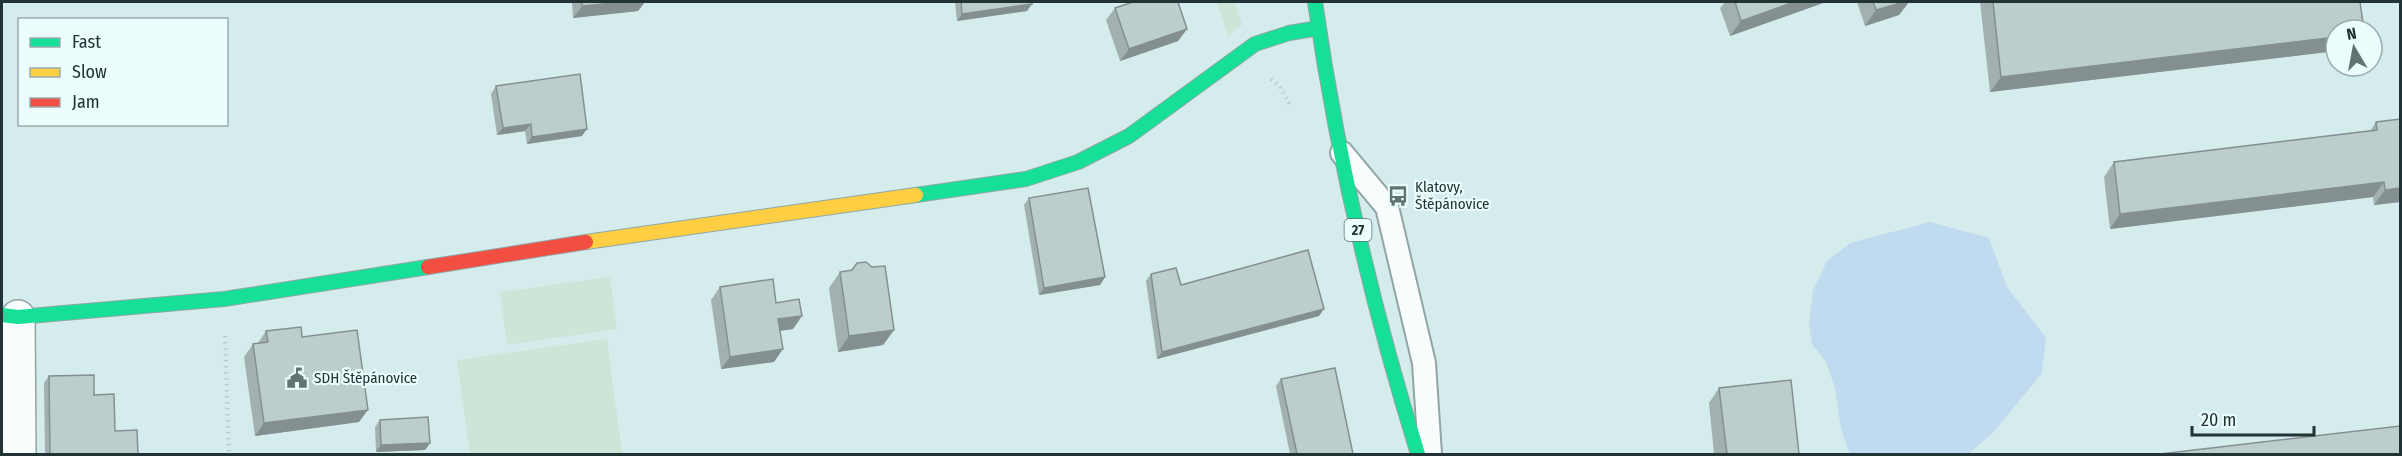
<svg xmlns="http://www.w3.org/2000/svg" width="2402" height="456" font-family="'Fira Sans Condensed',sans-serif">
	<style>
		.green { fill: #cde5d7 }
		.water { fill: #c0daef }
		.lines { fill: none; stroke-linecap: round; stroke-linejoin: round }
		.lane-casing { stroke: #92a5a5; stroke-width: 26 }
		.street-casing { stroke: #92a5a5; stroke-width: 36 }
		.fast-casing { stroke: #92a5a5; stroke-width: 16 }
		.slow-casing { stroke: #92a5a5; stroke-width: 16 }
		.jam-casing { stroke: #92a5a5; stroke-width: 16 }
		.path { stroke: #c0caca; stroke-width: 4; stroke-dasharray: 1.5 4.5; stroke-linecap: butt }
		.lane { stroke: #f9fcfc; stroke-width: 22 }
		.street { stroke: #f9fcfc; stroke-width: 33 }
		.fast { stroke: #16e098; stroke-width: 14 }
		.slow { stroke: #ffcf43; stroke-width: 14 }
		.jam { stroke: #f24e42; stroke-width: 14 }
		.wall { fill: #a2b1af }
		.shaded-wall { fill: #84908f }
		.building { fill: #bccecc; stroke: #84908f; stroke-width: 1.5 }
		.labels { text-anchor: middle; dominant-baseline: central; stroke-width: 4.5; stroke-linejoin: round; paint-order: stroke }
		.shield { fill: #ebfdfd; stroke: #5e7070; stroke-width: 1.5 }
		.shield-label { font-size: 14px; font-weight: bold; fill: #213334 }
		.poi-label { font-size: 15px; fill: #213334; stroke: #ebfdfd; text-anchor: start }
	</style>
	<rect width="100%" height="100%" fill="#d4ecec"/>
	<path class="green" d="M1217,2h18l7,23 -14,11z
		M610,277l7,52 -110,16 -7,-53z
		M607,339l15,115h-152l-13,-94z"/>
	<path class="water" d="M1930,222l59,16 18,49 39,51 -4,35 -50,61 -24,20h-118l-9,-25 -6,-41 -9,-26 -14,-18 -3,-20 4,-34 14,-29 23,-18z"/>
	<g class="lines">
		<g class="lane-casing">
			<path id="lane" d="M1342,153l45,54 37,156 6,91"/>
		</g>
		<g class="street-casing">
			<path id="street" d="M18,317l1,137"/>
		</g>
		<g class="fast-casing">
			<path id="fast" d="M1315,2c22,154 57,304 103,452
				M916,195l110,-16 52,-17 51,-26 126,-92 34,-11 30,-5
				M2,315l16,2 206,-18 204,-32"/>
		</g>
		<g class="slow-casing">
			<path id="slow" d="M586,242l330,-47"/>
		</g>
		<g class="jam-casing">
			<path id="jam" d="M428,267l158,-25"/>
		</g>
		<path class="path" d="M1271,79l8,6 12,21
			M225,336l4,118"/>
		<use href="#lane" class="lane"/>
		<use href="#street" class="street"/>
		<use href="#fast" class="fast"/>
		<use href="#slow" class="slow"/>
		<use href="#jam" class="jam"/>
	</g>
	<path class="wall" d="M572,2h73l-7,9 -65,7z
		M955,2h77l-5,9 -70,10z
		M1725,2h101l-96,34 -10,-28z
		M1857,2h52l-10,13 -34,11z
		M1980,2h380l-24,28v21l-346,41z
		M1115,8l72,21 -9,12 -58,20 -14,-41z
		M496,86l86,50 -55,8 -2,-13 -28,4 -6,-41z
		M2376,122l24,80 -26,3 -1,-8 -263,32 -6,-52 10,-15 256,-31z
		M1029,198l76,79 -5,8 -61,10 -15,-90z
		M840,272l54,58 -11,15 -45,7 -9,-64z
		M1151,274l30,11 138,31 -162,43 -11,-78z
		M720,287l56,16 17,26 -13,2 -6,31 -53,7 -10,-69z
		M266,331l36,6 57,85 -104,14 -11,-79 9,-13 5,-1z
		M49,376l45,19 21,36 23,23h-93l-1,-71z
		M1281,379l72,75h-63l-14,-68z
		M1719,388l80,66h-85l-5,-51z
		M380,420l50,23 -5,7 -49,2 -1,-25z"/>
	<path class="shaded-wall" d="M622,2h23l-7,9 -65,7 9,-12z
		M1794,2h32l-96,34 11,-15z
		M1904,2h5l-10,13 -34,11 11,-16z
		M1032,4l-5,7 -70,10 5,-7z
		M1187,29l-9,12 -58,20 9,-12z
		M2336,37v14l-346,41 11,-15z
		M531,124l-6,7 -28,4 6,-7z
		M587,129l-5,7 -55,8 5,-7z
		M2384,182l-11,15 -263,32 10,-15z
		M2400,188v14l-26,3 11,-15z
		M1105,277l-5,8 -61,10 5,-7z
		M1324,309l-5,7 -162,43 5,-7z
		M802,316l-9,13 -23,3 8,-13z
		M894,330l-11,15 -45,7 11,-16z
		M783,349l-9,13 -53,7 9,-12z
		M368,410l-9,12 -104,14 9,-13z
		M430,443l-5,7 -49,2 5,-7z"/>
	<path class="building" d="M582,2h40l-40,4z
		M961,2h71v2l-70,10z
		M1133,2h45l9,27 -58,20 -14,-41z
		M1735,2h59l-53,19z
		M1873,2h31l-28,8z
		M1993,2h367l4,28h-28v7l-335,40z
		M580,74l7,55 -55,8 -1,-13 -28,4 -7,-42z
		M2400,119v69l-15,2 -1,-8 -264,32 -6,-52 263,-32 -1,-8z
		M1088,188l17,89 -61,11 -15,-90z
		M1308,250l16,59 -162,43 -11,-78 25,-6 5,17z
		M866,262l6,5 13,-1 9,64 -45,6 -9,-64 12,-2 5,-7z
		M773,279l3,24 23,-4 3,17 -24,3 5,30 -53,8 -10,-70z
		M301,327l1,10 55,-7 11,80 -104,13 -11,-79 15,-2 -2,-11z
		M1335,368l18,86h-56l-16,-75z
		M94,375v20l20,-1 1,37 22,-1 1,24h-88l-1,-78z
		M1791,380l8,74h-72l-8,-66z
		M428,417l2,26 -49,2 -1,-25z
		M2400,426v28h-240z"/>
	<defs>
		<g id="bus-bare" transform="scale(1.62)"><path d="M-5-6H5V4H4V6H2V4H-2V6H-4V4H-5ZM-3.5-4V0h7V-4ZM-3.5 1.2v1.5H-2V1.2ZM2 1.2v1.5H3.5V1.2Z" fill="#607474" stroke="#ebfdfd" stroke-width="2.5" paint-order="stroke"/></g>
		<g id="civic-bare" transform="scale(1.62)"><path d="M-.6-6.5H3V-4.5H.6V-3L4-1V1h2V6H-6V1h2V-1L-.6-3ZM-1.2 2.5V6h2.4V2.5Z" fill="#607474" stroke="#ebfdfd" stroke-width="2.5" paint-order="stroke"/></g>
	</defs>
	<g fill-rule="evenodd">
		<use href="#bus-bare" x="1398" y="196"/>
		<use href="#civic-bare" x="297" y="378"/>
	</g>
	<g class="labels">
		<rect class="shield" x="1344.5" y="219" width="27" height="22" rx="4.5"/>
		<g class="shield-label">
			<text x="1358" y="230">27</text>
		</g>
		<g class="poi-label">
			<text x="1415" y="187">Klatovy,<tspan x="1415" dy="17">Štěpánovice</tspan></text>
			<text x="314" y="378">SDH Štěpánovice</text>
		</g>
	</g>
	<rect width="2402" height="456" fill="none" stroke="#213334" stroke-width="6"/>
	<rect x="18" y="18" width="210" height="108" fill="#ebfdfd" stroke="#9aacad" stroke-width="1.5"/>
	<rect x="30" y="38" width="30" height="9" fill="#16e098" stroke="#9aacad" stroke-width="1.5"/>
	<text x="72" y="48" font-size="18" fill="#213334">Fast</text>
	<rect x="30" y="68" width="30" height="9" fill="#ffcf43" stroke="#9aacad" stroke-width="1.5"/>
	<text x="72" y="78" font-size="18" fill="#213334">Slow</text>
	<rect x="30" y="98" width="30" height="9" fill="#f24e42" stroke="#9aacad" stroke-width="1.5"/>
	<text x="72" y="108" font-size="18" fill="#213334">Jam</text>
	<g transform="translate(2354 48) rotate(350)"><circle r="28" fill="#ebfdfd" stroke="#9aacad" stroke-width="1.5"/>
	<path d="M0-4.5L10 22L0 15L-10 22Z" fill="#607474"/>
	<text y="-9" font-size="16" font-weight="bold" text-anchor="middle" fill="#213334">N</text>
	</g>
	<path d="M2192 426v9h122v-9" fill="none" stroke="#213334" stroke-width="3"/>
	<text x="2201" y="426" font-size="18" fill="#213334" stroke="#ebfdfd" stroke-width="4.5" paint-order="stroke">20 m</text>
</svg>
